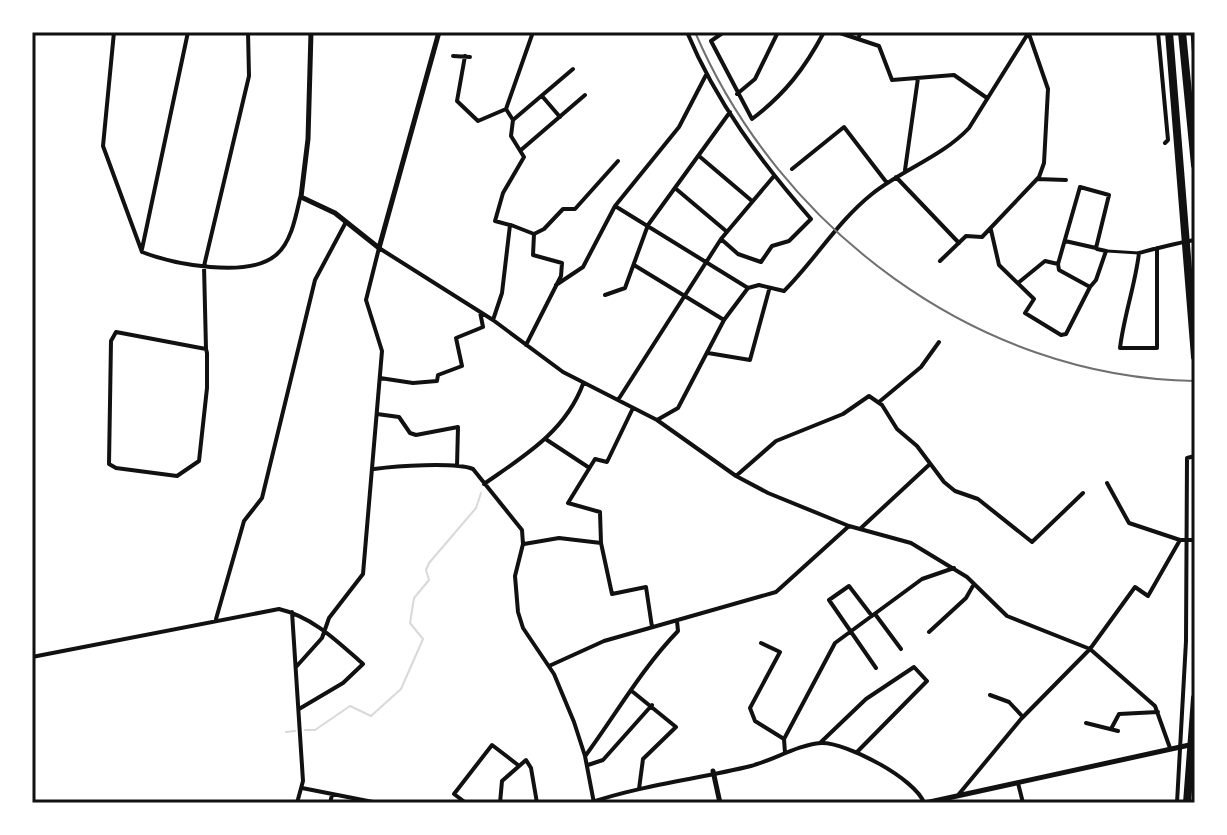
<svg xmlns="http://www.w3.org/2000/svg" width="1227" height="835" font-family="'Titillium Web',sans-serif">
	<style>
		.lines { fill: none; stroke-linecap: round; stroke-linejoin: round }
		.stream { stroke: #d9d9d9; stroke-width: 2 }
		.pedestrian { stroke: #111; stroke-width: 3 }
		.minor { stroke: #111; stroke-width: 4 }
		.tertiary { stroke: #111; stroke-width: 5 }
		.motorway { stroke: #111; stroke-width: 8 }
		.rail { stroke: #707070; stroke-width: 2 }
		.neatline { fill: none; stroke: #111; stroke-width: 3 }
	</style>
	<rect width="100%" height="100%" fill="#fff"/>
	<g class="lines">
		<path class="stream" d="M305,730h10l35,-24 21,10 30,-27 22,-50 -13,-16 4,-25 15,-18 -3,-10 3,-7 47,-55 5,-15
			M286,732l9,-1"/>
		<path class="pedestrian" d="M1107,251l32,2"/>
		<path class="minor" d="M114,32l-11,114 39,106
			M687,32c29,70 74,130 124,187l-22,22 -17,5 -11,16 -23,-8 -17,-15
			M724,32l-13,9 41,78c33,-25 53,-51 72,-87
			M837,32l21,7 3,-7
			M1158,32l10,108 -3,3
			M858,39l21,7 13,34 62,-5 33,23
			M453,56l17,1
			M465,56l-8,45 21,20 28,-12
			M737,94l18,-15 23,-47
			M542,96l18,21
			M513,120l60,-51
			M521,150l64,-55
			M699,156l53,45
			M792,169l52,-42 43,56
			M905,170l13,-92
			M896,177l63,66
			M1037,179l29,1
			M675,188l51,43
			M615,206l133,82
			M511,225l23,9 -1,21 29,8 -1,13 -35,69
			M991,230l8,35 35,34 -9,14 36,22 5,-1 24,-47 -31,-17 -1,-6 -13,-3 -27,22
			M534,234l10,-5 19,-20h12l43,-48
			M1157,248v100h-37c4,-33 15,-62 19,-95 19,-5 37,-10 56,-13
			M142,249l46,-217
			M142,252c31,12 106,27 134,3 15,-12 20,-39 24,-57
			M940,261l26,-25 16,1 57,-60 5,-14 4,-74 -19,-55
			M1058,264l22,-77 29,8 -13,53 -31,-7
			M634,265l90,55
			M556,285l27,-18 32,-61 64,-79 27,-52
			M1090,287l6,-7 10,-29 -9,-2
			M605,295l20,-7 23,-63 82,-113
			M493,320l9,-27 8,-68 -15,-4 8,-28 21,-36 -13,-21 2,-16 -7,-11 27,-77
			M206,349l-90,-17 -5,9 -2,123 7,4 61,8 22,-15 8,-73v-35l-1,-4 -2,-83 45,-190 -1,-44
			M708,353l42,7 19,-70
			M380,378l33,5 24,-2 1,-6 24,-9 -6,-28 27,-11 -3,-15
			M618,400l103,-161 53,-63
			M879,402l42,-35 18,-25
			M633,408l-26,54 -12,-3 -27,44 32,9 1,31 11,51 34,-7 6,40
			M377,414l22,3 11,16 6,2 42,-8 -1,39
			M657,420l21,-12 46,-88 24,-32 11,-3 25,6c31,-31 54,-70 88,-97 30,-24 71,-38 97,-66l60,-96
			M547,440l41,27
			M374,469c22,-3 80,-7 99,0l49,61 1,14 -8,32 3,36 5,16 31,46 20,48 11,34 9,47
			M736,476l40,-35 67,-27 26,-18 13,9 15,24 20,17 27,36 11,9 23,8 54,43 51,-49
			M1107,483l22,40 51,17
			M484,484c40,-28 81,-52 99,-100
			M861,528l69,-64
			M524,544l35,-6 42,5
			M292,612l11,169 -6,22
			M875,614l26,35
			M872,616l-23,-30 -20,14 47,68
			M216,619l28,-98 18,-23 53,-218 31,-58
			M929,632l37,-34 8,-14
			M761,643l19,9 -30,56 5,13 29,18
			M32,657l247,-48c34,8 59,33 84,55l-20,19 -44,26
			M549,666l55,-25 172,-49 73,-66
			M296,667l26,-29 7,-20 34,-44 19,-223 -16,-51 13,-52 114,72 70,52 94,48 79,56 32,17 81,33 62,17 56,34 40,39 83,33 65,57 15,42
			M633,692l43,35 -33,32 -4,30
			M990,695l19,7 14,15
			M1086,723l32,8
			M1111,729l8,-15 39,-2
			M820,743l46,-44 48,-32 13,14 -70,71
			M785,753l-1,-14 51,-96 87,-64 32,-11
			M586,755c30,-41 57,-88 92,-124l-1,-10
			M588,765l15,-5 49,-55
			M1018,783l5,20
			M302,788l76,15
			M959,794l62,-75 69,-70 45,-62 13,9 32,-56h15
			M330,803l2,-8
			M466,803l-12,-9 38,-49 26,20
			M500,803l2,-22 24,-21 5,8 6,35
			M589,803c53,-18 109,-24 162,-37 23,-6 46,-21 70,-23 25,-1 95,36 103,60
			M1177,803l9,-162 1,-183 8,-2"/>
		<path class="tertiary" d="M311,32l-3,107 -7,58 34,16 44,35 60,-216
			M1193,32l2,27
			M713,771l7,32
			M925,803l269,-59"/>
		<path class="motorway" d="M1169,32l26,325
			M1182,32l13,133
			M1187,803l8,-105"/>
		<path class="rail" d="M695,32c84,196 282,346 500,349"/>
	</g>
	<rect width="1227" height="835" fill="none" stroke="#ffffff" stroke-width="68"/>
	<rect x="34" y="34" width="1159" height="767" class="neatline"/>
</svg>
